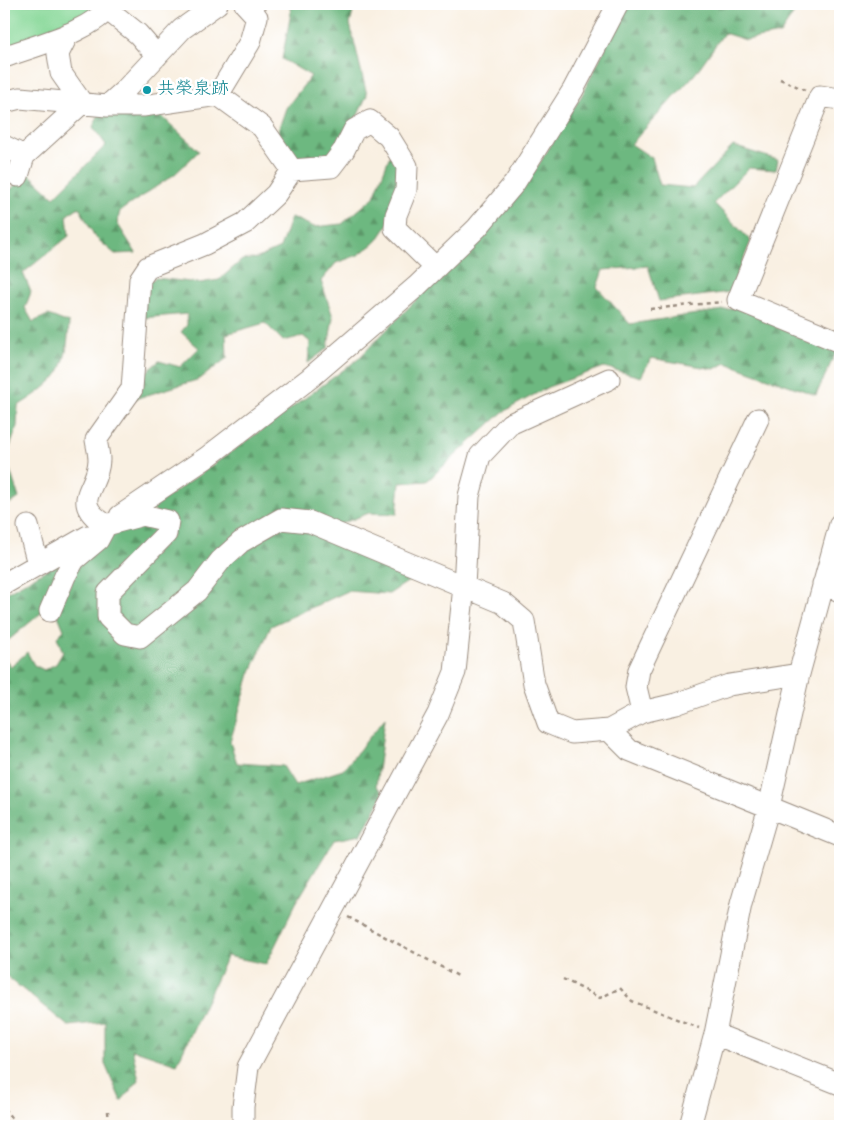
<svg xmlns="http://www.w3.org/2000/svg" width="844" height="1130" font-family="Dekko,'Klee One',sans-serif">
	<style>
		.green { fill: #87d898; stroke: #61815b }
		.forest { fill: url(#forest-firs); stroke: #54714f }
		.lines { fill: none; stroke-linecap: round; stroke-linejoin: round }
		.minor-casing { stroke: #9a8d80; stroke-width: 23 }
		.path { stroke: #9a8d80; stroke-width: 2.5; stroke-dasharray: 4 4; stroke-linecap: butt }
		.minor { stroke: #fff; stroke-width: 21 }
		.culture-dot { fill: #0f9aa8; stroke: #fff; stroke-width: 2 }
		.labels { text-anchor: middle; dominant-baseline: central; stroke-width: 5; stroke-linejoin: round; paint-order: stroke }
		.culture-label { font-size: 18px; fill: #0d838f; stroke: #fff; text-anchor: start }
	</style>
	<defs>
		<pattern id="forest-firs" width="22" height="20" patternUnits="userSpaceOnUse" patternTransform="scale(1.25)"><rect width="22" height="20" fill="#6db880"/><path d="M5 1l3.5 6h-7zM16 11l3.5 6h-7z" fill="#5b9668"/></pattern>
	</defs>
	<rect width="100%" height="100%" fill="#fff"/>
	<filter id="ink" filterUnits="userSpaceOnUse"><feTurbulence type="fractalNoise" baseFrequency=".02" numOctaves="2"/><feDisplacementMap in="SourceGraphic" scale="10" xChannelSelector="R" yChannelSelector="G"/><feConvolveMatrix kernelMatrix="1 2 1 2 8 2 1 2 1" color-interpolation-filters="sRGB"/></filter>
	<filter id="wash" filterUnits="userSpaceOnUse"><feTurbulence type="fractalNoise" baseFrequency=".0096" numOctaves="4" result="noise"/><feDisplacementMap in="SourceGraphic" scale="20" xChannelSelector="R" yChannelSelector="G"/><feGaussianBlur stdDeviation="1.12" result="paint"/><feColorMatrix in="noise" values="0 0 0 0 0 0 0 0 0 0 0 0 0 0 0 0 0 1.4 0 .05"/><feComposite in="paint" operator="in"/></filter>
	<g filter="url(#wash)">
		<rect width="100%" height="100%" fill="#f9f0e2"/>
		<path class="green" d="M4,4h96l-28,20 -68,23z"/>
		<path class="forest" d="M289,4h66l-5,20 17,71 -10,22 -30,41 -28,4 -22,-28 9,-26 25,-32 -29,-17 9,-46z
			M627,4h173l-20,30 -34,6 -22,-7 -29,41 -64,70 21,14 8,27 33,3 40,-42 45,14 -2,10 -27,-2 -35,35 37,38 -21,51 -71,9 -11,-35 -45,4 -6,17 33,37 107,-16 101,40 -22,47 -90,-32 -12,6 -63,-11 -10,19 -37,-10 -56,20 -45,25 -76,69 -27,2 -3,31 -28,-1 -31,12 -64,-12 -82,74 -52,43 -16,-2 -9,-15 -1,-21 59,-57 -21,-27 89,-63 116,-85 129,-131 50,-60 46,-74z
			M155,110l44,41 -24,23 -55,37 -3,12 19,30 -21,1 -20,-17 -16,-30 -12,8 2,21 -46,37 8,19 -6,16 8,14 15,-7 21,8c-1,15 -2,33 -9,47 -8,15 -28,27 -42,36l-1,21 -11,31 13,40 -13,8 -2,-1v-310l25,-21 25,23 52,-52 -13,-18 7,-15z
			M390,155l11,12 -12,56 -12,18 -19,14 -22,8 -15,18 12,36 -5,31 -20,15 2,-21 -7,-6 -20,5 -18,-18 -39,11 1,24 -27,21 -66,20 11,-26 14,-12 21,6 19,-19 -18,-16 6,-7v-11l-45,4 5,-36 9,-4 43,5 20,-3 23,-20 16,-2 22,-10 11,-31 23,10 28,-3 32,-27z
			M132,523l28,2 -57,64 36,55 89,-81 54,-38 28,2 111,46 -32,21 -41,-3 -77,35 -21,48 -20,68 7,21 46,3 12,19 48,-15 42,-52 -9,68 8,7 -23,42 -27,5 -38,63 -30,61 -39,-8 -50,108 -45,-15 7,31 -18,21 -16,-37v-42l-37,4 -64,-52v-317l7,10 16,-15 7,13 10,5 12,-6 7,-12 -6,-15 7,-7 -7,-17 22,-48 28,-25z
			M69,557l-28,56 -37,31v-50z"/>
	</g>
	<g filter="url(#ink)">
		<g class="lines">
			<g class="minor-casing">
				<path id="minor" d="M108,10l30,24 19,22
					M4,57c35,-13 85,-24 109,-53
					M218,95l32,-53 7,-25 -12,-13
					M840,99l-20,-3 -82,204 102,42
					M4,102l16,-4 87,8h36l75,-11 44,32 30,43 -16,24 -31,29 -40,21 -57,23 -8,12 -8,110 -36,51c1,6 3,13 3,20 -1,30 -31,41 7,65
					M107,106l18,-16 57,-61 35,-25
					M4,146l20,10
					M292,170l39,-3 13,-17 10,-20 16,-9 19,16 18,29 -1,24 -10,25 -1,13 41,40
					M18,176l6,-20 58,-53 -21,-30 -3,-19 10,-20
					M120,516l86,-58 104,-80 107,-92 60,-58 37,-44 59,-94 45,-86
					M28,526l10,38
					M4,584l84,-48
					M823,584l17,7
					M50,611l15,-35 9,-16 24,-20 8,-15 37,-10 25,6 -2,13 -58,59v24l17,17 15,3 57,-46 24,-31 20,-18 40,-23 29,3 193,81 21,18 10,63 14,39 24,10 37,-3 33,-18 34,-8 53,-19 70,-11
					M642,712l-6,-25 3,-17 119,-251
					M609,730l20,20 211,86
					M715,1034l125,50
					M243,1126v-19l5,-40 190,-353 17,-42 9,-86 5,-90 11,-40 30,-32 99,-45
					M690,1126l25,-92 26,-130 28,-97 30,-133 41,-150"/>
			</g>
			<path class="path" d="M839,14l1,1
				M780,79l25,11
				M650,309l72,-7
				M348,917l112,60
				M563,979l37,19 20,-10 12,13 67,27
				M4,1108l13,18
				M108,1111l1,15"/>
			<use href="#minor" class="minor"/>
		</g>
	</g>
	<circle class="culture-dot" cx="147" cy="90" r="5"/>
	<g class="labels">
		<g class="culture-label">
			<text x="157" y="90">共榮泉跡</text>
		</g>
	</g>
	<rect width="844" height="1130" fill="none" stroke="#fff" stroke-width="20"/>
</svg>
